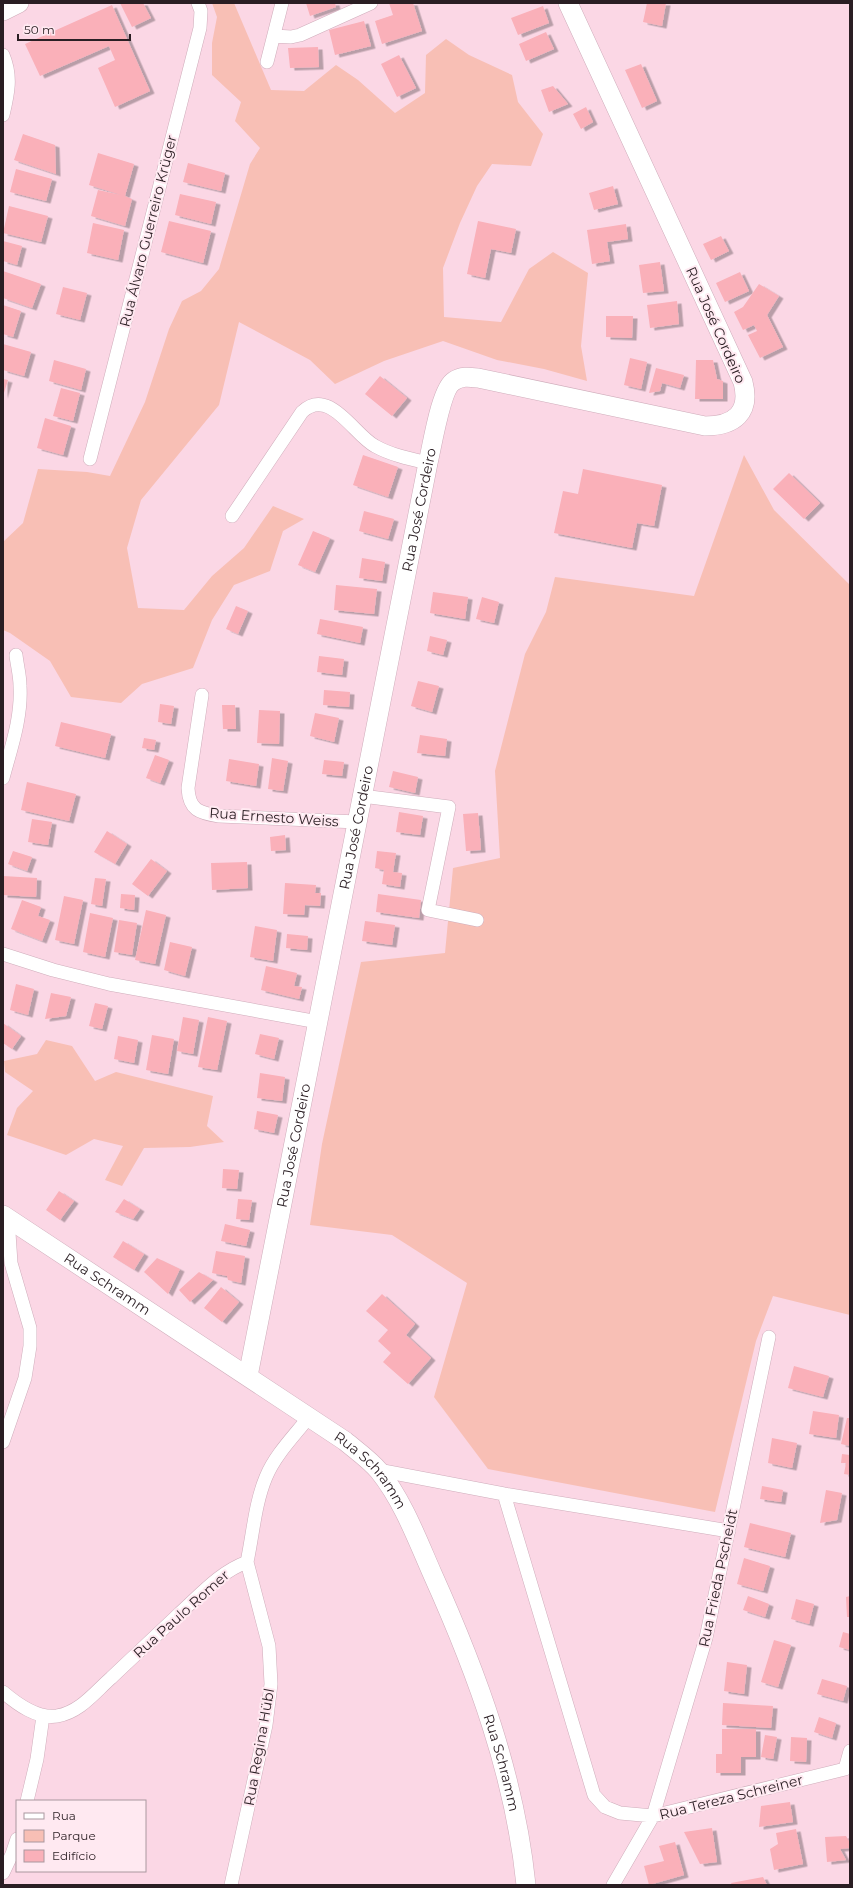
<svg xmlns="http://www.w3.org/2000/svg" width="853" height="1888" font-family="Montserrat,sans-serif">
	<style>
		.green { fill: #f8bfb5 }
		.building { fill: #fab0b9; filter: url(#shadow) }
		.lines { fill: none; stroke-linecap: round; stroke-linejoin: round }
		.street-casing { stroke: #cfadbb; stroke-width: 14 }
		.secondary-casing { stroke: #cfadbb; stroke-width: 20 }
		.street { stroke: #fff; stroke-width: 13 }
		.secondary { stroke: #fff; stroke-width: 19 }
		.labels { text-anchor: middle; dominant-baseline: central; stroke-width: 4; stroke-linejoin: round; paint-order: stroke }
		.street-label { font-size: 14px; fill: #2a1e23; stroke: #ffe9f1 }
	</style>
	<defs>
		<filter id="shadow"><feDropShadow dx="4.5" dy="2.5" stdDeviation="0" flood-color="#0004"/></filter>
	</defs>
	<rect width="100%" height="100%" fill="#fbd7e5"/>
	<path class="green" d="M212,3h22l37,87 33,1 32,-26 22,15 37,33 30,-20 1,-38 20,-16 23,16 43,20 6,27 25,32 -12,32 -39,-2 -15,22 -17,37 -17,45 1,49 57,5 28,-53 24,-17 35,21 -7,73 6,35 -43,-12 -47,-9 -54,-19 -59,20 -49,23 -25,-24 -71,-38 -20,83 -78,95 -14,48 11,60 46,2 28,-34 32,-28 29,-42 31,13 -21,12 -13,40 -36,14 -22,35 -19,48 -51,16 -21,19 -50,-6 -21,-36 -40,-28 -7,-3v-88l20,-19 15,-54 49,3 23,4 35,-74 24,-73 13,-28 19,-10 18,-22 31,-105 10,-16 -25,-27 6,-19 -29,-27v-32l5,-26z
		M744,455l30,55 76,75v730l-77,-19 -17,45 -41,171 -227,-43 -54,-72 33,-114 -75,-48 -82,-10 12,-81 39,-182 84,-9 8,-85 47,-10 -5,-87 30,-117 21,-42 9,-35 139,19z
		M46,1040l26,6 23,35 21,-9 97,24 -6,30 17,16 -34,5 -46,1 -22,38 -17,-6 18,-34 -29,-7 -28,16 -59,-20 10,-27 16,-17 -28,-19 -1,-11 33,-7z"/>
	<path class="building" d="M120,3h23l8,15 -19,9z
		M306,3h29l1,4 -26,9z
		M389,3h24l9,28 -40,13 -7,-23 18,-6z
		M647,3h19l-4,23 -19,-4z
		M112,5l38,86 -35,16 -17,-39 17,-8 -6,-14 -69,30 -15,-32z
		M543,6l6,17 -31,12 -7,-17z
		M364,21l7,25 -36,9 -6,-25z
		M546,32l8,17 -28,12 -7,-17z
		M318,47l1,20 -29,1 -2,-20z
		M399,55l17,33 -19,9 -16,-33z
		M641,64l16,37 -15,7 -17,-38z
		M553,86l15,18 -19,8 -8,-22z
		M586,107l7,15 -12,7 -8,-15z
		M23,134l32,11 1,29 -42,-14z
		M98,153l36,11 -9,32 7,3 -7,27 -34,-10 7,-26 23,5 -32,-10z
		M188,163l37,10 -4,18 -38,-9z
		M16,169l36,10 -6,22 -36,-9z
		M613,186l5,18 -24,6 -5,-17z
		M180,194l36,8 -5,22 -36,-9z
		M9,206l39,10 -7,26 -38,-9z
		M169,221l42,10 -8,32 -42,-11z
		M478,221l38,8 -5,24 -20,-4 -6,29 -18,-4z
		M93,223l31,7 -6,30 -31,-7z
		M626,224l2,15 -21,3 3,19 -18,3 -5,-34z
		M721,236l8,15 -18,9 -8,-16z
		M3,241l19,5 -5,19 -14,-4z
		M660,262l4,29 -21,2 -4,-28z
		M3,271l38,13 -9,24 -29,-10z
		M740,272l9,19 -24,11 -9,-19z
		M759,284l20,12 -12,19 16,32 -23,11 -12,-23 9,-4 -3,-6 -11,5 -9,-18 9,-5z
		M63,287l24,6 -7,27 -24,-6z
		M677,301l2,23 -29,4 -3,-23z
		M3,305l18,6 -8,26 -10,-3z
		M606,316h27l-1,22 -26,-1z
		M3,344l28,8 -7,24 -21,-6z
		M630,358l17,4 -6,27 -17,-4z
		M54,360l32,9 -5,21 -32,-9z
		M696,360h17l4,19 6,2v18h-28z
		M656,368l28,7 -4,13 -18,-5 -2,8 -11,2z
		M380,376l27,22 -15,18 -27,-22z
		M3,379l5,1 -5,16z
		M61,388l19,5 -7,28 -20,-5z
		M45,418l26,8 -8,29 -26,-7z
		M363,455l35,12 -10,30 -35,-12z
		M583,469l79,16 -8,41 -17,-3 -5,25 -78,-15 9,-42 15,3z
		M789,473l31,30 -16,16 -31,-30z
		M364,511l30,8 -6,20 -29,-8z
		M313,531l17,7 -15,34 -17,-7z
		M362,558l23,4 -3,19 -23,-3z
		M336,585l41,4 -3,25 -40,-4z
		M433,592l35,5 -3,22 -35,-6z
		M482,597l17,5 -5,21 -18,-4z
		M236,606l12,5 -10,23 -12,-5z
		M320,619l43,8 -3,16 -43,-9z
		M430,636l17,4 -4,15 -16,-4z
		M319,656l25,3 -2,16 -25,-3z
		M418,681l21,5 -7,26 -21,-6z
		M324,690l26,2 -1,15 -26,-2z
		M160,704l14,2 -3,18 -13,-2z
		M222,705h13l1,24h-13z
		M259,710l21,1 -1,33 -22,-1z
		M315,713l24,5 -5,24 -24,-6z
		M61,722l50,12 -6,24 -50,-12z
		M420,735l27,4 -2,17 -28,-3z
		M144,738l12,2 -2,10 -12,-2z
		M155,755l14,5 -9,23 -14,-5z
		M272,758l16,3 -5,30 -15,-2z
		M229,759l30,5 -3,22 -30,-5z
		M324,760l20,2 -2,14 -20,-2z
		M393,771l25,6 -3,16 -26,-6z
		M27,782l49,12 -7,27 -48,-11z
		M399,812l24,4 -3,19 -24,-3z
		M478,813l3,37 -15,1 -3,-37z
		M32,819l20,3 -4,23 -20,-3z
		M107,831l20,13 -12,20 -21,-12z
		M285,835l1,15 -15,1 -1,-14z
		M13,851l19,6 -5,14 -19,-7z
		M377,851l19,2 -3,19 9,1 -2,14 -18,-3 2,-14 -9,-2z
		M151,859l16,12 -19,25 -16,-12z
		M247,862l1,26 -36,2 -1,-27z
		M3,876l34,2 -1,19 -33,-2z
		M95,878l11,1 -4,27 -11,-2z
		M285,883l31,2 -1,8h6l-1,13 -15,-1 -1,10 -21,-1z
		M121,894l14,1 -1,15 -14,-2z
		M378,894l43,6 -2,18 -43,-6z
		M64,896l19,4 -9,44 -19,-4z
		M22,900l19,7 -3,9 12,4 -8,21 -31,-12z
		M146,910l20,5 -11,49 -20,-4z
		M90,913l23,5 -8,39 -22,-5z
		M119,920l18,3 -5,32 -18,-3z
		M365,921l30,4 -3,20 -30,-4z
		M255,926l22,4 -4,31 -23,-4z
		M287,934l21,2 -1,14 -21,-2z
		M170,942l22,5 -7,29 -21,-6z
		M266,966l31,7 -3,13 8,1 -3,12 -38,-9z
		M16,984l18,5 -6,26 -18,-5z
		M51,993l20,4 -5,19 -21,3z
		M95,1003l13,3 -6,23 -13,-3z
		M183,1017l16,3 -6,34 -16,-3z
		M208,1017l19,4 -10,49 -19,-3z
		M3,1023l18,13 -9,13 -9,-6z
		M260,1034l19,4 -5,21 -19,-5z
		M152,1035l22,4 -6,35 -22,-4z
		M118,1036l20,4 -4,23 -20,-4z
		M260,1073l25,4 -3,24 -25,-3z
		M257,1111l21,4 -4,18 -20,-4z
		M223,1169l16,1 -2,19 -15,-1z
		M59,1191l15,10 -14,19 -14,-10z
		M124,1199l16,10 -7,10 -18,-7z
		M238,1199l14,1 -3,20 -13,-1z
		M225,1224l25,6 -4,16 -25,-5z
		M123,1241l21,13 -10,16 -21,-13z
		M216,1251l29,5 -4,27 -13,-3 -1,-4 -15,-3z
		M157,1258l23,11 -12,25 -24,-22z
		M199,1272l14,8 -23,22 -11,-12z
		M221,1287l18,15 -17,20 -18,-14z
		M382,1294l33,30 -9,11 25,23 -23,26 -25,-22 8,-9 -13,-12 10,-11 -22,-19z
		M794,1366l35,10 -6,21 -35,-9z
		M813,1411l26,4 -3,23 -27,-4z
		M847,1418h3v28l-9,-2z
		M772,1438l25,5 -5,25 -24,-5z
		M842,1454l8,1v20l-6,-1 2,-11h-5z
		M762,1486l21,4 -2,12 -21,-3z
		M826,1490l16,3 -5,27 -17,3z
		M750,1523l41,10 -6,24 -41,-10z
		M744,1558l26,8 -7,25 -26,-7z
		M748,1596l21,8 -4,13 -22,-7z
		M850,1596v21h-3l-1,-20z
		M796,1599l18,5 -5,20 -18,-5z
		M843,1632l7,2v16l-11,-3z
		M774,1640l17,5 -13,42 -17,-5z
		M727,1662l20,3 -3,29 -20,-3z
		M822,1679l25,7 -4,15 -26,-7z
		M723,1703l50,3 -2,22 -49,-3z
		M819,1717l17,6 -4,15 -18,-6z
		M722,1729h34v28h-15v16h-25v-19h6z
		M765,1735l12,2 -4,22 -12,-2z
		M791,1737l16,1 -1,24 -16,-1z
		M790,1802l3,20 -34,5 2,-21z
		M712,1828l5,34 -17,2 -16,-32z
		M796,1829l7,35 -29,6 -4,-21 8,-5 -2,-11z
		M846,1836l4,7v5l-10,1 6,11 -19,2 -2,-25z
		M675,1842l9,33 -35,10 -5,-19 20,-5 -5,-15z
		M763,1877l4,8h-35l-1,-2z"/>
	<g class="lines">
		<g class="street-casing">
			<path id="street" d="M274,36l17,1 9,-2 71,-32
				M3,55c9,21 5,39 0,60
				M267,62l15,-59
				M90,459l110,-431 1,-17 -3,-8
				M232,516l70,-104c27,-26 52,23 73,34 16,9 35,13 53,17
				M202,695l-14,93c1,22 11,25 31,28l138,6
				M3,778c8,-30 19,-61 17,-92 0,-11 -3,-21 -4,-31
				M362,796l87,11 -21,103 49,10
				M3,954l50,16 56,14 209,38
				M3,1442l22,-64 5,-32v-18l-19,-65 -3,-45
				M378,1470l126,24 225,37
				M504,1494l90,301 11,12 15,6 33,3 53,-178 63,-301
				M3,1692c14,12 34,27 54,24 23,-4 37,-23 54,-38 23,-22 46,-43 69,-65 21,-19 40,-41 67,-51 6,-28 8,-59 19,-85 9,-22 28,-41 43,-60
				M27,1801l10,-42 6,-43
				M3,1873l9,-19 5,-15
				M231,1885l35,-160 5,-41 -2,-38 -22,-84
				M613,1885l40,-69 192,-47 5,-18"/>
		</g>
		<g class="secondary-casing">
			<g id="secondary">
				<path d="M3,11l16,-8"/>
				<path id="s1" d="M3,1215l342,226c12,10 25,19 34,30 24,30 38,68 53,102 45,100 83,203 94,312"/>
				<path id="s2" d="M248,1376l180,-913c4,-16 13,-75 26,-82 7,-5 15,-4 24,-3l227,48c29,0 46,-13 38,-44l-175,-379"/>
			</g>
		</g>
		<use href="#street" class="street"/>
		<use href="#secondary" class="secondary"/>
	</g>
	<g class="labels">
		<g class="street-label">
			<text transform="translate(148 231) rotate(-76)">Rua Álvaro Guerreiro Krüger</text>
			<text transform="translate(716 325) rotate(66)">Rua José Cordeiro</text>
			<text stroke="none"><textPath href="#s2" startOffset="883">Rua José Cordeiro</textPath></text>
			<text transform="translate(274 817) rotate(4)">Rua Ernesto Weiss</text>
			<text stroke="none"><textPath href="#s2" startOffset="559">Rua José Cordeiro</textPath></text>
			<text stroke="none"><textPath href="#s2" startOffset="235">Rua José Cordeiro</textPath></text>
			<text stroke="none"><textPath href="#s1" startOffset="125">Rua Schramm</textPath></text>
			<text stroke="none"><textPath href="#s1" startOffset="449">Rua Schramm</textPath></text>
			<text transform="translate(718 1578) rotate(-78)">Rua Frieda Pscheidt</text>
			<text transform="translate(181 1614) rotate(-42)">Rua Paulo Romer</text>
			<text transform="translate(259 1747) rotate(-80)">Rua Regina Hübl</text>
			<text stroke="none"><textPath href="#s1" startOffset="773">Rua Schramm</textPath></text>
			<text transform="translate(731 1797) rotate(-14)">Rua Tereza Schreiner</text>
		</g>
	</g>
	<rect width="853" height="1888" fill="none" stroke="#2a1e23" stroke-width="8"/>
	<rect x="16" y="1800" width="130" height="72" fill="#ffe9f1" stroke="#aa989f"/>
	<rect x="24" y="1813" width="20" height="6" fill="#ffffff" stroke="#aa989f"/>
	<text x="52" y="1820" font-size="12" fill="#2a1e23">Rua</text>
	<rect x="24" y="1830" width="20" height="12" fill="#f8bfb5" stroke="#aa989f"/>
	<text x="52" y="1840" font-size="12" fill="#2a1e23">Parque</text>
	<rect x="24" y="1850" width="20" height="12" fill="#fab0b9" stroke="#aa989f"/>
	<text x="52" y="1860" font-size="12" fill="#2a1e23">Edifício</text>
	<path d="M18 34v6h112v-6" fill="none" stroke="#2a1e23" stroke-width="2"/>
	<text x="24" y="34" font-size="12" fill="#2a1e23" stroke="#ffe9f1" stroke-width="3" paint-order="stroke">50 m</text>
</svg>
